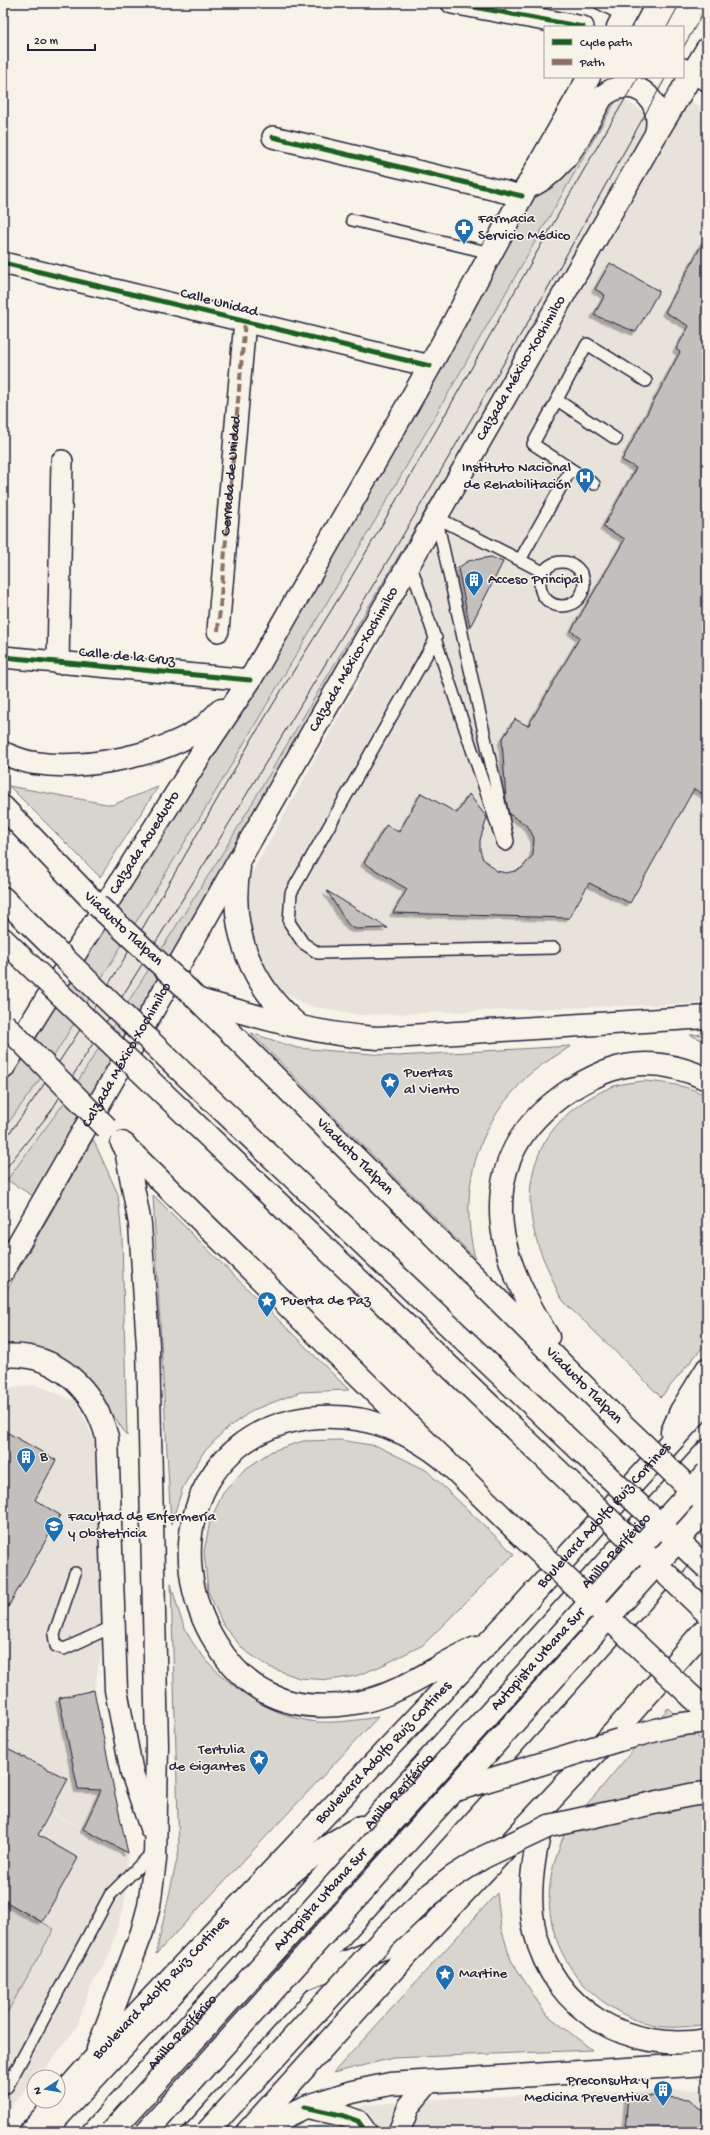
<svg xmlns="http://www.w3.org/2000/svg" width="710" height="2135" font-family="'Gochi Hand',sans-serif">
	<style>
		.built { fill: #e7e3db }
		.green { fill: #d8d5cf; stroke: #7d7c85 }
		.building { fill: #c2bfbd; stroke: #22223b; filter: url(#shadow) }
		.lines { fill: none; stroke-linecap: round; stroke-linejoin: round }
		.lane-casing { stroke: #22223b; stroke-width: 14 }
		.street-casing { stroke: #22223b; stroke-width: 24 }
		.secondary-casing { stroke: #22223b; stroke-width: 25 }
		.highway-casing { stroke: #22223b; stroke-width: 25 }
		.lane { stroke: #f7f3e8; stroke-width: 11 }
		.street { stroke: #f7f3e8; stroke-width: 21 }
		.secondary { stroke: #f7f3e8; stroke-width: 22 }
		.highway { stroke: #f7f3e8; stroke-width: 22 }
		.tram { stroke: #22223b; stroke-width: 1 }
		.secondary-bridge-casing { stroke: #22223b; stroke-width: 25; stroke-linecap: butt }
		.highway-bridge-casing { stroke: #22223b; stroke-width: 25; stroke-linecap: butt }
		.secondary-bridge { stroke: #f7f3e8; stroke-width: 22 }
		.highway-bridge { stroke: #f7f3e8; stroke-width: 22 }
		.quiet { stroke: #8d6e63; stroke-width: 4; stroke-dasharray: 8 4; stroke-linecap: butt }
		.cycleway-casing { stroke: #f7f3e8; stroke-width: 8 }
		.cycleway { stroke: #1b5e20; stroke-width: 5 }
		.labels { text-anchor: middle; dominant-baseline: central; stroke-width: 3; stroke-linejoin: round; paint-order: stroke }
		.poi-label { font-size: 15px; fill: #22223b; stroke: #f7f3e8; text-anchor: start }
		.street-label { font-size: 15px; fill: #22223b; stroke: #f7f3e8 }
	</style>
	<defs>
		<filter id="shadow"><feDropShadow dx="-3.5" dy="3.5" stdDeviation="0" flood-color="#0004"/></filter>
	</defs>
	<rect width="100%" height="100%" fill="#f7f3e8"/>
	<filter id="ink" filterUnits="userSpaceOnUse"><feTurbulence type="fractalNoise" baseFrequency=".025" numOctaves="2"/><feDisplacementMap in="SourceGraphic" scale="8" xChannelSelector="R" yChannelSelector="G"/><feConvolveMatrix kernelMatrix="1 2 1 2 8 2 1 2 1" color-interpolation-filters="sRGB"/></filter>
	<g filter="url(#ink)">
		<path class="built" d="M702,3h5l-1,18 -8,-5 4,-6 -2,-2z
			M618,97l34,19 -103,185 -324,548 -161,254 -61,82v-55l35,-48 172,-281 169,-287z
			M683,98l24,11v894l-346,12 -56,-10 -27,-17 -23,-32 -8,-38 2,-40z
			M36,1385l40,16 29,62 2,159 -13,68 34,163 -3,46 -15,55 -21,36 -12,37 -30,39 -10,11h-3v3l-31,35v-326l101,51 -101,-53v-399z
			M707,2089v43h-408l67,-27 81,-7z"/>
		<path class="green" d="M622,90l-243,424 -169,287 -172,281 -35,48v-51l20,-27 505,-857 79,-94z
			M488,405l-121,217 -329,577 -31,-19 57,-77 161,-254z
			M9,786l103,19 46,-18 -58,90z
			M251,1033l46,15 100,8 174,-10c-13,9 -28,17 -40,27 -7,5 -13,14 -19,20 -40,46 -52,106 -37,165z
			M707,1034v8l-17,-7z
			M644,1081c23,2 43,4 63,15v246l-46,55c-23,-23 -46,-46 -69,-68 -9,-10 -22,-19 -30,-30 -6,-9 -10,-21 -14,-30 -38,-77 -15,-151 66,-183 9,-3 21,-4 30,-5z
			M93,1139l25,55 4,44 5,198 -33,-50 -35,-32 -48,-5 -8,1v-53z
			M153,1195l196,195 -49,2 -47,18 -27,19 -23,24 -20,34 -12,37z
			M340,1440l37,6 49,24 88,84 -91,91 -42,21 -25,10 -26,4 -31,-2 -30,-11 -25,-17 -20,-23 -16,-36 -4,-39 6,-31 13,-28 21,-23 28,-19 31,-10z
			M171,1584c6,21 11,44 24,62 26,37 77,72 123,76 20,1 40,-2 60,-5l-222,237 23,-104z
			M668,1708l39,37v279c-20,3 -43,6 -63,-1 -72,-24 -114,-99 -86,-171 2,-6 4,-14 8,-20 9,-16 24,-31 36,-45 22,-26 44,-53 66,-79z
			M497,1893l4,35 10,32 34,53 47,37 -199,8 -60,15z
			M3,1900l51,29 -51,91z"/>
		<path class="building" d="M707,235v561l-13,-7 -64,114 -41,-20 -20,35 -176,-5 14,-24 -43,-26 22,-38 13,7 22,-39 36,20 12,-19 18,24 -7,22v10l3,9 14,12 9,2 9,-2 7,-3 11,-13 1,-17 -4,-8 -5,-6 -16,-10 -3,-14 -4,-60 13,-21 13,7 52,-89 -9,-6 54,-92 -22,-12 33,-59 -14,-8 58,-108 -4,-3 13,-23 -24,-14z
			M610,263l49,28 -23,41 -42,-17 11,-20 -10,-6z
			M491,557l12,5 -33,65 -12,-59 10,-7z
			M327,891l61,37 -32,1 -5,-2 -4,-4z
			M3,1430l53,30 -21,40 25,15 -57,101z
			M94,1690l20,100 14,63 -45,-24 18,-39 -23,-1 -19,-91z
			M3,1747l65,32 -30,56 40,23 -36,64 -39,-22z
			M628,2094l61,5 18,16v17h-82z"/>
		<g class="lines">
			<g class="lane-casing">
				<path id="lane" d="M599,3l25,13
					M352,220l139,33
					M557,400l59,39
					M571,469l23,15
					M436,517l107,55
					M520,560l51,-91 -38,-25 54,-100 59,37
					M540 584a22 22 0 1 1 44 0a22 22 0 1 1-44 0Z
					M410,563l93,280 3,2 2,-4 -71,-321
					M436,638l-145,255 -2,29 14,21 15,10 236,-5
					M75,1573l-21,62 2,11 8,3 50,-23
					M7,2087l103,-192 45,-45"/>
			</g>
			<g class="street-casing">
				<path id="street" d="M452,3l131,24
					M683,69l24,11
					M273,137l249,59
					M3,263l427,103
					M218,631l27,-310
					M3,657l247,23
					M58,663l4,-202
					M305,2107l36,8 17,6 8,11
					M399,2132l10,-26 21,-25"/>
			</g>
			<g class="secondary-casing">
				<g id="secondary">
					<path d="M618,27l13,-24"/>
					<path d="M526,188c41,-16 55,-56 76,-91 30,-26 63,1 54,37"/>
					<path d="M3,753c10,4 21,9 32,10 48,8 129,-8 168,-36 7,-5 12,-12 18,-17"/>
					<path d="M3,807l94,98"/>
					<path d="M239,867c-11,62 12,119 60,159"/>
					<path id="s1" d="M187,989l432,432"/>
					<path d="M199,1000c60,17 118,35 179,38l329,-21"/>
					<path id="s2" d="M3,1068l205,-325 42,-63 180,-314 106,-196 53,-93"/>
					<path d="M122,1143l402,395"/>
					<path id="s3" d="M3,1271l653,-1137 51,-85"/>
					<path d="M548,1337c-22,-37 -47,-82 -47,-127 -1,-56 28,-94 74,-123 22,-13 44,-23 71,-23 22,0 42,6 61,15"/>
					<path d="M3,1356c53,-5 91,33 104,81l9,253 16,83 19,55"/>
					<path d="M672,1432l9,-21 26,-42"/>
					<path d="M445,1460c-40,-32 -85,-48 -137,-42 -113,15 -148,135 -92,225 12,20 28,38 49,49 27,15 60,16 90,11 45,-7 80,-38 121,-55"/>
					<path d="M692,1697l15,14"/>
					<path d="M544,1816c-10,36 -18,79 -9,116 20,80 94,121 172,108"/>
					<path d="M98,2049l44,-117 7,-26 6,-46 2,-114 -9,-401 -8,-121 -15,-79"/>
					<path id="s4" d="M58,2100l37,-42 421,-445 191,-211"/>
					<path d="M30,2132l24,-27"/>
					<path d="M247,2132l182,-202 189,-202 89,-101"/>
					<path d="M254,2132l51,-25 47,-15 38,-8 317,-20"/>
				</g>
			</g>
			<g class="highway-casing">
				<g id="highway">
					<path d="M3,898l57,56"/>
					<path d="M3,939l39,38"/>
					<path d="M178,1068l408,388"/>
					<path d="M162,1092l407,389"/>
					<path d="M619,1740l56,-15 32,-4"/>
					<path d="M306,1978l123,-48"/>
					<path d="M44,2132c47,-50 93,-101 140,-151 54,-59 105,-118 177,-154"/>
					<path id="s5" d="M93,2132l614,-681"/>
					<path d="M164,2132l543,-604"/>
				</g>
			</g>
			<use href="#lane" class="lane"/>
			<use href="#street" class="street"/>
			<use href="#secondary" class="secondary"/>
			<use href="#highway" class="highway"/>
			<path class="tram" d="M667,27l13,-24
				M683,48l24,-42
				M3,1142c94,-127 170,-267 249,-403 40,-68 84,-133 123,-202 89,-153 173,-308 263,-460
				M3,1172l48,-61 162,-261 180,-298 152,-259 121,-216"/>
			<g class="secondary-bridge-casing">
				<path id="secondary-bridge" d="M97,905l90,84
					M4,1024l103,104
					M619,1421l88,84
					M524,1538l168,159"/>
			</g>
			<g class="highway-bridge-casing">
				<g id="highway-bridge">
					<path d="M60,954l118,114"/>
					<path d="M42,977l120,115"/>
					<path d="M586,1456l121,112"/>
					<path d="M569,1481l138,132"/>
					<path d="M456,1790l163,-50"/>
					<path id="s6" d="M111,2132l596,-659"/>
					<path d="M146,2132l561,-624"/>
					<path d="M207,2132l175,-192 46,-44 26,-20 30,-19 65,-31 141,-31 17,-2"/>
				</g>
			</g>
			<use href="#secondary-bridge" class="secondary-bridge"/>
			<use href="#highway-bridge" class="highway-bridge"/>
			<path class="quiet" id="s7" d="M218,631l27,-310"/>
			<g class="cycleway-casing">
				<path id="cycleway" d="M452,3l131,24
					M273,137l249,59
					M3,263l427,103
					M3,657l247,23
					M305,2107l36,8 17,6 8,11"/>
			</g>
			<use href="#cycleway" class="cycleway"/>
		</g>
	</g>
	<defs>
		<g id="pharmacy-pin" transform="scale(1)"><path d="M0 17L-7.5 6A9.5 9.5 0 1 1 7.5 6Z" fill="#1f6fb2" stroke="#f7f3e8"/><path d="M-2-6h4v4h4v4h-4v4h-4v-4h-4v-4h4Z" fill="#fff"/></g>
		<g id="hospital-pin" transform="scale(1)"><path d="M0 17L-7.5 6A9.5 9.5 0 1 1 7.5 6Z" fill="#1f6fb2" stroke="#f7f3e8"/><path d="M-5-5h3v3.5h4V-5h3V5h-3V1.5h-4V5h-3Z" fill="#fff"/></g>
		<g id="building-pin" transform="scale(1)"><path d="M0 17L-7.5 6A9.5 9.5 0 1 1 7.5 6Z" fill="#1f6fb2" stroke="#f7f3e8"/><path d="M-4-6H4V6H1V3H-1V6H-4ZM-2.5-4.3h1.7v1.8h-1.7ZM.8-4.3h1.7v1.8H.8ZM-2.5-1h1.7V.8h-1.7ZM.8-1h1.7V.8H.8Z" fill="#fff"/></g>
		<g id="sight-pin" transform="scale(1)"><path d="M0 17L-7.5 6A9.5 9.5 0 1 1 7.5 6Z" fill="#1f6fb2" stroke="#f7f3e8"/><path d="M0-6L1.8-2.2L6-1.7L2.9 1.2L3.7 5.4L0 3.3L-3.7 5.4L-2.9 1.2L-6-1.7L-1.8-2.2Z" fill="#fff"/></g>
		<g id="school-pin" transform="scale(1)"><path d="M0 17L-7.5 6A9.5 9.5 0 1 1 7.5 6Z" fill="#1f6fb2" stroke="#f7f3e8"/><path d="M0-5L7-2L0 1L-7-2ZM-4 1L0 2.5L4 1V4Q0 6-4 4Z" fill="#fff"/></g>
	</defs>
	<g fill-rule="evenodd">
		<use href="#pharmacy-pin" x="464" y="228"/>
		<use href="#hospital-pin" x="585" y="477"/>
		<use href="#building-pin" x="474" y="580"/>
		<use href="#sight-pin" x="390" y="1082"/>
		<use href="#sight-pin" x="267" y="1301"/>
		<use href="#building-pin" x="26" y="1457"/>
		<use href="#school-pin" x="54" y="1526"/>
		<use href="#sight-pin" x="259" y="1759"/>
		<use href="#sight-pin" x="445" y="1974"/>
		<use href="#building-pin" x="663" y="2090"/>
	</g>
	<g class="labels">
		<g class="poi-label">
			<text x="478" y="219">Farmacia<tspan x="478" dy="17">Servicio Médico</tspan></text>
			<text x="571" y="468" text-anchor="end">Instituto Nacional<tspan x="571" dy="17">de Rehabilitación</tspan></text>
			<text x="488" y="580">Acceso Principal</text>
			<text x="404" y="1073">Puertas<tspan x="404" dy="17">al Viento</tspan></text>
			<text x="281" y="1301">Puerta de Paz</text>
			<text x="40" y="1457">B</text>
			<text x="68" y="1517">Facultad de Enfermería<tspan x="68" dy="17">y Obstetricia</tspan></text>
			<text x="245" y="1750" text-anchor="end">Tertulia<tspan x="245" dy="17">de Gigantes</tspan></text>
			<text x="459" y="1974">Martine</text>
			<text x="649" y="2081" text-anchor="end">Preconsulta y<tspan x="649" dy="17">Medicina Preventiva</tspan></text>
		</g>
		<g class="street-label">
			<text transform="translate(219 303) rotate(14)">Calle Unidad</text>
			<text stroke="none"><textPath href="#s3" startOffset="1041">Calzada México-Xochimilco</textPath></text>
			<text stroke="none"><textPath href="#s7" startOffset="156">Cerrada de Unidad</textPath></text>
			<text transform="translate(127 657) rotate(5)">Calle de la Cruz</text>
			<text stroke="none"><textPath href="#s3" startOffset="705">Calzada México-Xochimilco</textPath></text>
			<text stroke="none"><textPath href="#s2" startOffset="266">Calzada Acueducto</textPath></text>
			<text transform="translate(123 929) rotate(43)">Viaducto Tlalpan</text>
			<text stroke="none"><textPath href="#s3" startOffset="249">Calzada México-Xochimilco</textPath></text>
			<text stroke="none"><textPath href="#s1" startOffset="237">Viaducto Tlalpan</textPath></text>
			<text stroke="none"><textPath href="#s1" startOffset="561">Viaducto Tlalpan</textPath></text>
			<text stroke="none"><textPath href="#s4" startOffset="800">Boulevard Adolfo Ruiz Cortines</textPath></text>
			<text stroke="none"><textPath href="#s5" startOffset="782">Anillo Periférico</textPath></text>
			<text stroke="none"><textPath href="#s6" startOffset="637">Autopista Urbana Sur</textPath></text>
			<text stroke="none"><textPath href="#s4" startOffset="476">Boulevard Adolfo Ruiz Cortines</textPath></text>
			<text stroke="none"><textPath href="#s5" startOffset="458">Anillo Periférico</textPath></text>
			<text stroke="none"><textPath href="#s6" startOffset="313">Autopista Urbana Sur</textPath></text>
			<text stroke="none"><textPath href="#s4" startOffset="152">Boulevard Adolfo Ruiz Cortines</textPath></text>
			<text stroke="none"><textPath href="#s5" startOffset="134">Anillo Periférico</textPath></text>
		</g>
	</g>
	<rect width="710" height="2135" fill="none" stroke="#f7f3e8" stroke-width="16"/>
	<rect x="8" y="8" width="694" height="2119" fill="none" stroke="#22223b" stroke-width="1.5" filter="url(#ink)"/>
	<rect x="544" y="26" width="140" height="52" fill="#f7f3e8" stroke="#a29fa3"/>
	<rect x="552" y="39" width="20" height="6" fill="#1b5e20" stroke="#a29fa3"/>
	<text x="580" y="46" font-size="12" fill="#22223b">Cycle path</text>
	<rect x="552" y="59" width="20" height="6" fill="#8d6e63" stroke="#a29fa3"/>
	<text x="580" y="66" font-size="12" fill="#22223b">Path</text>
	<g transform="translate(46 2089) rotate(258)"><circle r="19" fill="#f7f3e8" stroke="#a29fa3"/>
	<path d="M0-3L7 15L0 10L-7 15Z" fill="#1f6fb2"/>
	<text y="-6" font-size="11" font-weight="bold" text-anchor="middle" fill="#22223b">N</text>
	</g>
	<path d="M28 44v6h67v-6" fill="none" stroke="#22223b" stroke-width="2"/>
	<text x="34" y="44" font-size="12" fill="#22223b" stroke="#f7f3e8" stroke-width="3" paint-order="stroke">20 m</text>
</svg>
